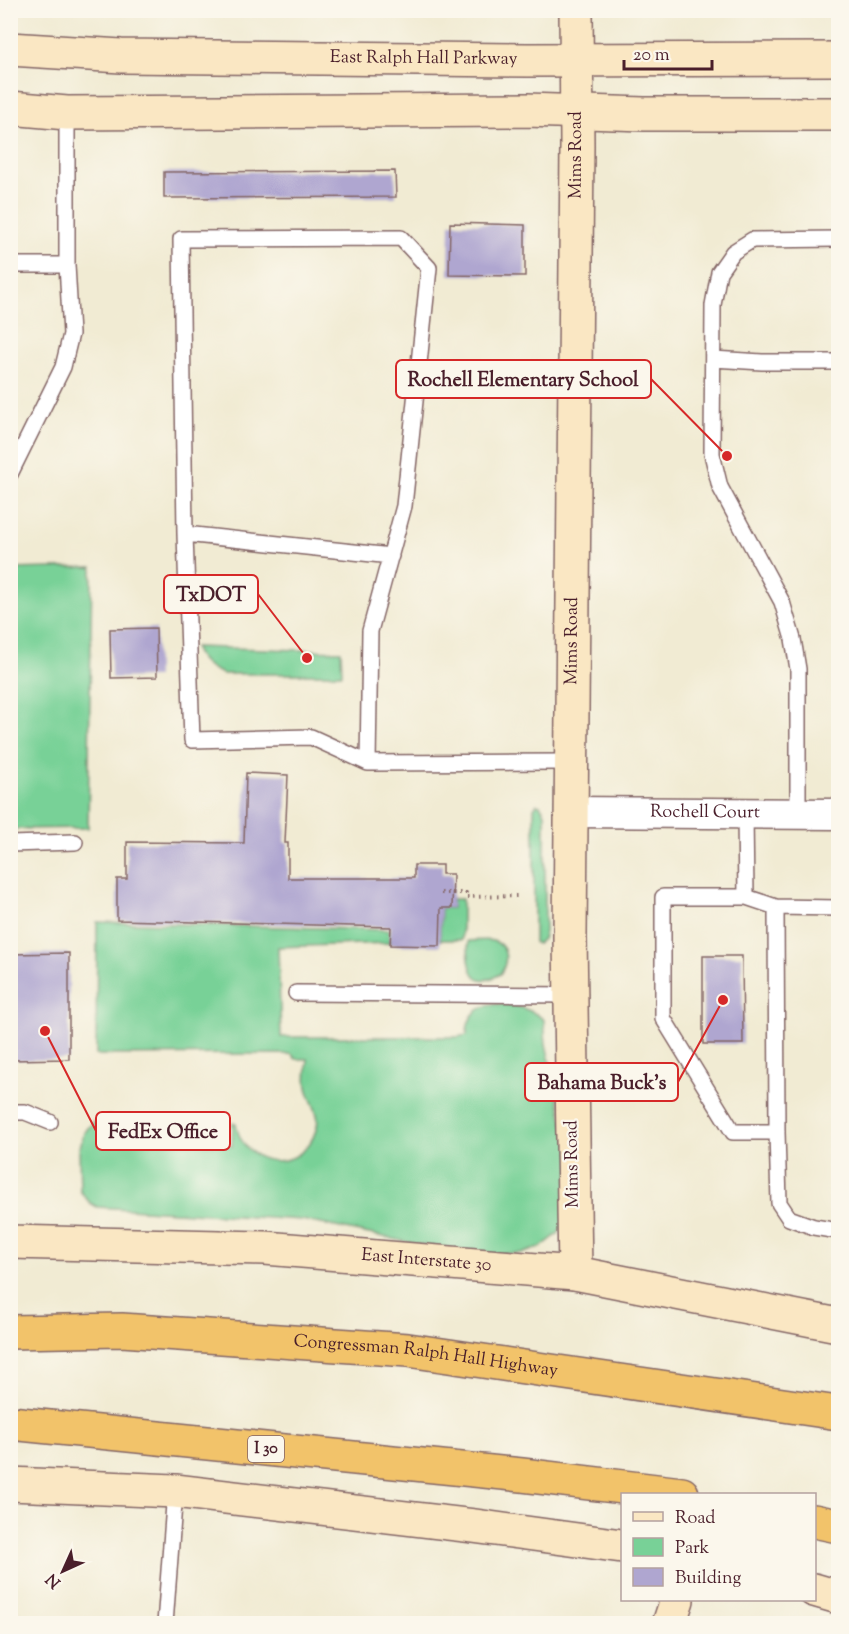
<svg xmlns="http://www.w3.org/2000/svg" width="849" height="1634" font-family="'Sorts Mill Goudy',serif">
	<style>
		.green { fill: #78d197; stroke: #617861; stroke-width: 1.5 }
		.building { fill: #afa6d0 }
		.lines { fill: none; stroke-linecap: round; stroke-linejoin: round }
		.lane-casing { stroke: #846666; stroke-width: 18 }
		.street-casing { stroke: #846666; stroke-width: 33 }
		.secondary-casing { stroke: #846666; stroke-width: 36 }
		.highway-casing { stroke: #846666; stroke-width: 36 }
		.path { stroke: #846666; stroke-width: 4; stroke-dasharray: 1.5 4.5; stroke-linecap: butt }
		.lane { stroke: #fff; stroke-width: 15 }
		.street { stroke: #fff; stroke-width: 30 }
		.secondary { stroke: #fae7c3; stroke-width: 33 }
		.highway { stroke: #f2c36a; stroke-width: 33 }
		.labels { text-anchor: middle; dominant-baseline: central; stroke-width: 4.5; stroke-linejoin: round; paint-order: stroke }
		.shield { fill: #fbf7ec; stroke: #7f6065; stroke-width: 1.5 }
		.shield-label { font-size: 16px; font-weight: bold; fill: #4a1f2b }
		.street-label { font-size: 18px; fill: #4a1f2b; stroke: #fbf7ec }
		.leader { fill: none; stroke: #d62828; stroke-width: 2 }
		.callout-dot { fill: #d62828; stroke: #fbf7ec; stroke-width: 2 }
		.callout { fill: #fbf7ec; stroke: #d62828; stroke-width: 2 }
		.callout-label { font-size: 20px; text-anchor: middle; font-weight: bold; fill: #4a1f2b }
	</style>
	<rect width="100%" height="100%" fill="#fbf7ec"/>
	<filter id="ink" filterUnits="userSpaceOnUse"><feTurbulence type="fractalNoise" baseFrequency=".0167" numOctaves="2"/><feDisplacementMap in="SourceGraphic" scale="12" xChannelSelector="R" yChannelSelector="G"/><feConvolveMatrix kernelMatrix="1 2 1 2 8 2 1 2 1" color-interpolation-filters="sRGB"/></filter>
	<filter id="wash" filterUnits="userSpaceOnUse"><feTurbulence type="fractalNoise" baseFrequency=".008" numOctaves="4" result="noise"/><feDisplacementMap in="SourceGraphic" scale="24" xChannelSelector="R" yChannelSelector="G"/><feGaussianBlur stdDeviation="1.35" result="paint"/><feColorMatrix in="noise" values="0 0 0 0 0 0 0 0 0 0 0 0 0 0 0 0 0 1.4 0 .05"/><feComposite in="paint" operator="in"/></filter>
	<g filter="url(#wash)">
		<rect width="100%" height="100%" fill="#f1ebd3"/>
		<path class="green" d="M92,567l-4,261 -77,1v-260z
			M194,647l147,4 1,23h-119c-14,-5 -24,-13 -29,-27z
			M537,804l3,1 5,8v119l-2,7 -6,5 -3,-2v-134z
			M452,899h10v41h-22l1,-32h11z
			M97,922l292,8v13l-111,4 3,90h176l10,-2c-1,-42 55,-35 77,-15l2,24 30,135 -4,33 -14,22 -17,13 -17,6 -54,2 -168,-35 -205,-13 -7,-4 -10,-12 -1,-41 5,-17 10,-12 16,-5 1,24 121,6 1,-23h3c6,46 66,52 80,7 6,-17 -6,-27 -9,-43 -2,-9 0,-19 1,-28h-12l-5,-5 -195,1z
			M468,941c8,0 18,-2 25,0 16,5 15,22 7,33 -30,18 -32,-11 -32,-33z"/>
		<g id="blocks">
			<path class="building" d="M395,171l1,26 -232,1v-26z
				M450,223l75,2v51l-76,-1z
				M156,628l1,49 -46,1 -1,-49z
				M246,773l42,2 -3,68h3v35h126v-13h28v9h11l-1,34h-11l-1,38 -50,-1 1,-18 -274,-7v-41h10v-37l117,1z
				M69,953v106l-59,1v-106z
				M703,956h39l1,88h-40z"/>
		</g>
	</g>
	<g filter="url(#ink)">
		<use href="#blocks" fill-opacity="0" stroke="#846666" stroke-width="1.5"/>
		<g class="lines">
			<g class="lane-casing">
				<path id="lane" d="M10,263l9,2h48
					M713,359l49,3h76
					M10,474l53,-107 8,-33 -4,-69v-152
					M185,534l206,22
					M368,763l2,-132 34,-125 25,-238 -28,-30 -220,1 4,295 7,206 119,-3 57,26 203,-1
					M745,814l1,83 30,10 1,225 2,71 10,15 25,9 24,4
					M798,814v-145l-5,-30 -11,-37 -62,-115 -8,-33 1,-149 6,-33 14,-20 19,-12 86,-1
					M10,844l65,-2
					M746,897h-83v121l70,114h44
					M776,907l62,1
					M296,993l274,2
					M10,1112h15l25,10
					M165,1624l10,-133"/>
			</g>
			<g class="street-casing">
				<g id="street">
					<path id="s1" d="M571,812l267,2"/>
				</g>
			</g>
			<g class="secondary-casing">
				<g id="secondary">
					<path id="s2" d="M10,49l111,7 407,4 310,-1"/>
					<path d="M10,108l57,5 460,-3 117,4h194"/>
					<path id="s3" d="M10,1242l255,6 310,25 263,52"/>
					<path id="s4" d="M575,1273l-5,-336 7,-791 -1,-136"/>
					<path d="M10,1484l165,7 299,35 148,20"/>
					<path d="M814,1590l24,7"/>
					<path d="M669,1624l8,-24"/>
				</g>
			</g>
			<g class="highway-casing">
				<g id="highway">
					<path id="s5" d="M10,1332l112,-2 286,20 430,63"/>
					<path d="M10,1423l512,52 160,19"/>
					<path d="M814,1521l24,5"/>
				</g>
			</g>
			<path class="path" d="M441,893h25v4l51,-1"/>
			<use href="#lane" class="lane"/>
			<use href="#street" class="street"/>
			<use href="#secondary" class="secondary"/>
			<use href="#highway" class="highway"/>
		</g>
	</g>
	<g class="labels">
		<rect class="shield" x="248" y="1436" width="36" height="26" rx="4.5"/>
		<g class="shield-label">
			<text x="266" y="1449">I 30</text>
		</g>
		<g class="street-label">
			<text stroke="none"><textPath href="#s2" startOffset="414">East Ralph Hall Parkway</textPath></text>
			<text stroke="none"><textPath href="#s4" startOffset="1118">Mims Road</textPath></text>
			<text stroke="none"><textPath href="#s4" startOffset="632">Mims Road</textPath></text>
			<text stroke="none"><textPath href="#s1" startOffset="134">Rochell Court</textPath></text>
			<text transform="translate(573 1164) rotate(-91)">Mims Road</text>
			<text stroke="none"><textPath href="#s3" startOffset="417">East Interstate 30</textPath></text>
			<text stroke="none"><textPath href="#s5" startOffset="417">Congressman Ralph Hall Highway</textPath></text>
		</g>
	</g>
	<path class="leader" d="M727 456L651 379M307 658L258 594M723 1000L678 1082M45 1031L96 1131"/>
	<g class="callout-dot">
		<circle cx="727" cy="456" r="6"/>
		<circle cx="307" cy="658" r="6"/>
		<circle cx="723" cy="1000" r="6"/>
		<circle cx="45" cy="1031" r="6"/>
	</g>
	<g class="callout">
		<rect x="396" y="360" width="255" height="38" rx="6"/>
		<rect x="164" y="575" width="94" height="38" rx="6"/>
		<rect x="525" y="1063" width="153" height="38" rx="6"/>
		<rect x="96" y="1112" width="134" height="38" rx="6"/>
	</g>
	<g class="callout-label">
		<text x="523" y="386">Rochell Elementary School</text>
		<text x="211" y="601">TxDOT</text>
		<text x="602" y="1089">Bahama Buck's</text>
		<text x="163" y="1138">FedEx Office</text>
	</g>
	<rect width="849" height="1634" fill="none" stroke="#fbf7ec" stroke-width="36"/>
	<rect x="621" y="1493" width="195" height="108" fill="#fbf7ec" stroke="#b4a19f" stroke-width="1.5"/>
	<rect x="633" y="1512" width="30" height="9" fill="#fae7c3" stroke="#b4a19f" stroke-width="1.5"/>
	<text x="675" y="1523" font-size="18" fill="#4a1f2b">Road</text>
	<rect x="633" y="1538" width="30" height="18" fill="#78d197" stroke="#b4a19f" stroke-width="1.5"/>
	<text x="675" y="1553" font-size="18" fill="#4a1f2b">Park</text>
	<rect x="633" y="1568" width="30" height="18" fill="#afa6d0" stroke="#b4a19f" stroke-width="1.5"/>
	<text x="675" y="1583" font-size="18" fill="#4a1f2b">Building</text>
	<g transform="translate(63 1571) rotate(225)" stroke="#fbf7ec" stroke-width="4.5" paint-order="stroke">
	<path d="M0-4.5L10 22L0 15L-10 22Z" fill="#4a1f2b"/>
	<text y="-9" font-size="16" font-weight="bold" text-anchor="middle" fill="#4a1f2b">N</text>
	</g>
	<path d="M624 60v9h88v-9" fill="none" stroke="#4a1f2b" stroke-width="3"/>
	<text x="633" y="60" font-size="18" fill="#4a1f2b" stroke="#fbf7ec" stroke-width="4.5" paint-order="stroke">20 m</text>
</svg>
